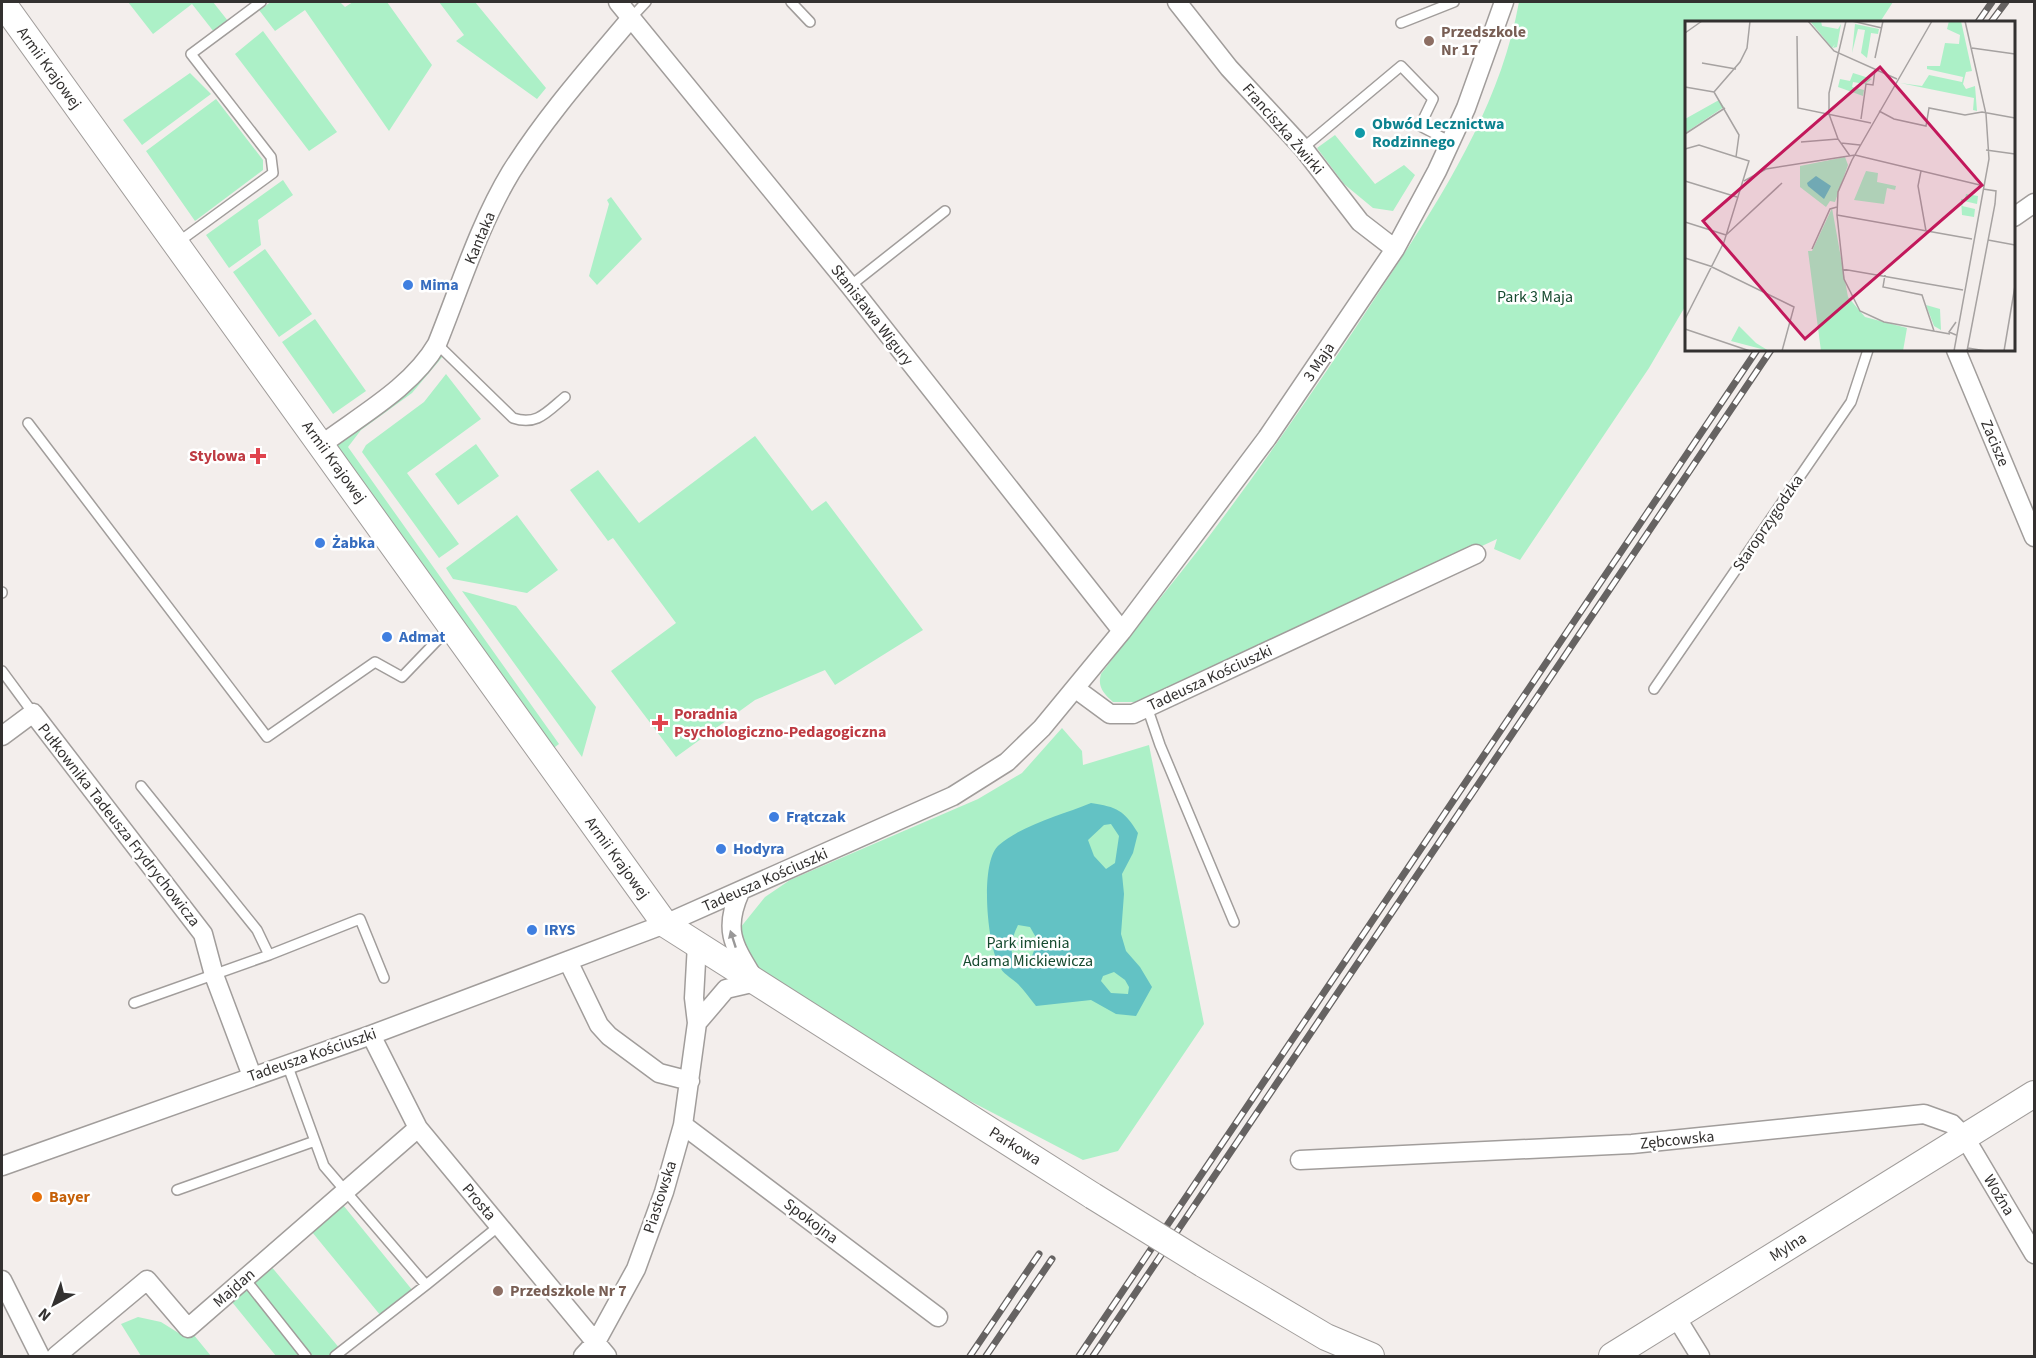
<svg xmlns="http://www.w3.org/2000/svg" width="2036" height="1358" font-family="'Source Sans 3',sans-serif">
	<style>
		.green { fill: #acf0c7 }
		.water { fill: #63c2c4; fill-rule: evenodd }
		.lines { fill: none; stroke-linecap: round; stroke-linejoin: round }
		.lane-casing { stroke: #a19d9b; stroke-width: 12 }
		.street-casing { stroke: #a19d9b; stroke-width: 21 }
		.secondary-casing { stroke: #a19d9b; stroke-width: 28 }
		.lane { stroke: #fff; stroke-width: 9 }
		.street { stroke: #fff; stroke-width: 18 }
		.secondary { stroke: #fff; stroke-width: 26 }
		.rail-casing { stroke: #666362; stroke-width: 7 }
		.rail { stroke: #fff; stroke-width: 4.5; stroke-dasharray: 14; stroke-linecap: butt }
		.secondary-bridge-casing { stroke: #a19d9b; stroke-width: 28; stroke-linecap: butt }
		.secondary-bridge { stroke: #fff; stroke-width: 26 }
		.oneway { fill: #999898 }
		.education-dot { fill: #8d6e63; stroke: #fff; stroke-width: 2 }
		.culture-dot { fill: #0f9aa8; stroke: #fff; stroke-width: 2 }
		.shop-dot { fill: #3f7fe0; stroke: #fff; stroke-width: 2 }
		.health-dot { fill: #e0444e; stroke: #fff; stroke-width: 2 }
		.food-dot { fill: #e8710a; stroke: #fff; stroke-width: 2 }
		.labels { text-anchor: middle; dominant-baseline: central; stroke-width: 5; stroke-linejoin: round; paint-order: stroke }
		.education-label { font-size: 16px; font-weight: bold; fill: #785e54; stroke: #fff; text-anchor: start }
		.street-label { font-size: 16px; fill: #333130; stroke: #fff }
		.culture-label { font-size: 16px; font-weight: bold; fill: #0d838f; stroke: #fff; text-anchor: start }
		.shop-label { font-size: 16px; font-weight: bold; fill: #366cbe; stroke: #fff; text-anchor: start }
		.park-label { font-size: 16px; fill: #164a2f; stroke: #fff }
		.health-label { font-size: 16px; font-weight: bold; fill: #be3a42; stroke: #fff; text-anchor: end }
		.food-label { font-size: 16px; font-weight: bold; fill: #c56008; stroke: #fff; text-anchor: start }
		.inset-road { fill: none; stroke: #a6a2a1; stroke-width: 1.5 }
		.view { fill: #c2185b; fill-opacity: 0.15; stroke: #c2185b; stroke-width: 3 }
		.inset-edge { fill: none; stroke: #333130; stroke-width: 3 }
	</style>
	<rect width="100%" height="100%" fill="#f3eeec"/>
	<path class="green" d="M128,2h85l15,19 -14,11 -22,-28 -39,30z
		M271,2h69l5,5 8,-5h34l45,63 -43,66 -84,-121 -30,21 -16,-21z
		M439,2h36l71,86 -9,11 -81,-58 8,-6z
		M1519,2h374l-13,20h-194v283l-37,63 -129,192 -26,-11 3,-10 -351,163h-33c-9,-8 -16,-15 -12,-28 35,-47 73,-92 109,-139 61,-81 118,-165 173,-249 58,-88 117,-179 136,-284z
		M263,31l74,101 -28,19 -74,-97z
		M190,73l21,21 -69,51 -19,-25z
		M216,99l47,61v10l-68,51 -49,-70z
		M1335,135l40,49 29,-19 11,10 -22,36 -20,-3 -29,-24 -27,-36z
		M283,180l10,15 -35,25 3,25 -32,23 -23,-33z
		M611,197l31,42 -45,46 -8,-9 20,-72 -2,-4z
		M265,249l47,65 -33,23 -46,-65z
		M315,319l51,72 -33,23 -51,-72z
		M438,349l6,6 -32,38 -51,37 -13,17 211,297 -8,6 -217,-303z
		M446,374l35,45 -74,54 52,71 -20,14 -77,-106 4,-7 58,-43z
		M755,436l57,75 14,-10 97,129 -88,55 -10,-15 -70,30 -79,57 -65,-86 65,-48 -63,-85 -5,3 -38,-51 28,-20 41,53z
		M476,444l23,32 -41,29 -23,-31z
		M517,515l41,55 -31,23 -74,-14 -7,-11z
		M462,591l54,15 80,101 -14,50z
		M1062,728l20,23 1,14 66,-20 55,279 -86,127 -35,9 -161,-84 -180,-108 -6,-35 29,-36 25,-17 188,-81 44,-26z
		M343,1205l70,86 -32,25 -69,-84z
		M270,1265l76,91h-70l-44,-54z
		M138,1317l23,5 24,15 8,-3 18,22h-70l-20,-32z"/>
	<path class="water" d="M1091,803c26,4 33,7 47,30l-5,20 -11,21 2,20 -3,40 5,17 14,16 12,20 -16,29 -20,-2 -25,-14 -55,6c-6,-7 -11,-15 -18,-22 -5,-5 -13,-9 -17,-15 -14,-20 -22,-108 -2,-124 25,-21 63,-30 92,-42zM1111,824l8,12 -4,27 -9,6 -12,-13 -6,-16 16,-15zM1018,925l12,2 8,14 -11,27 -14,-9c-3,-13 -1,-22 5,-34zM1114,972l11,8 4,7 -1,7 -17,-1 -10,-12 2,-5z"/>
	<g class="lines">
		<g class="lane-casing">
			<path id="lane" d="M791,2l19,20
				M631,18l15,-16
				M1401,23l53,-21
				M1303,148l98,-82 32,33 -13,27 31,16
				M177,243l96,-70 -2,-16 -80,-103 70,-52
				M850,286l95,-75
				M437,344l76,74c24,8 34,-6 52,-21
				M28,423l239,314 108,-75 27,15 48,-50
				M2,592v1
				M2,671l31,42
				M1654,689l197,-287 17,-52
				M1147,707l13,38 74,177
				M141,786l116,144 12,25
				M134,1003l135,-48 91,-36 24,59
				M287,1064l37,102 102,119 73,-59
				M177,1190l138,-49
				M245,1279l61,77
				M335,1356l91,-71"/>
		</g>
		<g class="street-casing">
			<path id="street" d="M618,2l232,284 272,345
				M1177,2l52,66 74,80 57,74 35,27
				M2014,217l20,-14
				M1956,350l78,187
				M321,445c40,-30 91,-58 116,-101 23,-57 42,-119 74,-172 35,-56 78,-104 120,-154
				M1076,689l34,25h23l343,-160
				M2,736l31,-23 170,221 11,41 38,101
				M568,961l31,64 10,11 50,37 31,8
				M697,1023l29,-34 30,-7c-21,-35 -34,-50 -16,-90
				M371,1035l47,93 189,228
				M683,1125l255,192
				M1300,1160l332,-16 292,-30 28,10 12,12 70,118
				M2,1166l369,-131 294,-111 288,-128 54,-34 35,-34 80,-97 145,-193 128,-189 42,-78 29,-63 38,-106
				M2,1280l38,76
				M1676,1317l24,39
				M56,1356l91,-76 41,48 230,-200
				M583,1356l13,-14 40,-73 28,-77 19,-67 14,-102 -3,-25 3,-54"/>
		</g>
		<g class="secondary-casing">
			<path id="secondary" d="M2,2l663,922 428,272
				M1203,1264l123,73 45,19
				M1612,1356l422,-262"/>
		</g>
		<use href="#lane" class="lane"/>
		<use href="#street" class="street"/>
		<use href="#secondary" class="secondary"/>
		<g class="rail-casing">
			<path id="rail" d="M1978,22l14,-20
				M1991,22l15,-20
				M970,1356l69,-102
				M986,1356l66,-97
				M1079,1356l678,-1006
				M1093,1356l678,-1006"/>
		</g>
		<use href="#rail" class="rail"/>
		<g class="secondary-bridge-casing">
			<path id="secondary-bridge" d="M1093,1196l110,68"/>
		</g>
		<use href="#secondary-bridge" class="secondary-bridge"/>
	</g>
	<defs><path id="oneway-solid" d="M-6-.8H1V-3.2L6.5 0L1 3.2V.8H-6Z" transform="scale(1.5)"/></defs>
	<use class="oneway" href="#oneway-solid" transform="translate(733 939) rotate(-108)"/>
	<g class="education-dot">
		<circle cx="1429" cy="41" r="6"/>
		<circle cx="498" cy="1291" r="6"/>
	</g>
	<circle class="culture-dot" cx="1360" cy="133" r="6"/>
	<g class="shop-dot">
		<circle cx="408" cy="285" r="6"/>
		<circle cx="320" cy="543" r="6"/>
		<circle cx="387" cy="637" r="6"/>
		<circle cx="774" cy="817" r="6"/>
		<circle cx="721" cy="849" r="6"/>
		<circle cx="532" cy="930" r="6"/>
	</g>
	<g class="health-dot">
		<path d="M255 447h6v6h6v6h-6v6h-6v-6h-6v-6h6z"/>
		<path d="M657 714h6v6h6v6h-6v6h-6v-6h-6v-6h6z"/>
	</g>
	<circle class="food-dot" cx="37" cy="1197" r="6"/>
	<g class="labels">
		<g class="education-label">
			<text x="1441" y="32">Przedszkole<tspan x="1441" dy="18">Nr 17</tspan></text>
			<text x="510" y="1291">Przedszkole Nr 7</text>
		</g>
		<g class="street-label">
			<text transform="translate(49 68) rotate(54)">Armii Krajowej</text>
			<text transform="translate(1283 129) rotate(49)">Franciszka Żwirki</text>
			<text transform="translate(480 238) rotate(-67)">Kantaka</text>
			<text transform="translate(872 315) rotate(52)">Stanisława Wigury</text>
			<text transform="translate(1319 362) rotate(-56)">3 Maja</text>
			<text transform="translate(1995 443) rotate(67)">Zacisze</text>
			<text transform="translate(334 462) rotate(54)">Armii Krajowej</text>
			<text transform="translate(1768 523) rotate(-56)">Staroprzygodzka</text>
			<text transform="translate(1210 678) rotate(-25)">Tadeusza Kościuszki</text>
			<text transform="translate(119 825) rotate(52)">Pułkownika Tadeusza Frydrychowicza</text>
			<text transform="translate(617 858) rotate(54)">Armii Krajowej</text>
			<text transform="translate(765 880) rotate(-24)">Tadeusza Kościuszki</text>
			<text transform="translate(312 1055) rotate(-19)">Tadeusza Kościuszki</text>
			<text transform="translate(1677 1140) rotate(-6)">Zębcowska</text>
			<text transform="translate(1015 1146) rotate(32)">Parkowa</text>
			<text transform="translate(1999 1195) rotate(59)">Woźna</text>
			<text transform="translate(660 1197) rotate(-72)">Piastowska</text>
			<text transform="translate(479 1202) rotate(50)">Prosta</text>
			<text transform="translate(811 1221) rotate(37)">Spokojna</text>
			<text transform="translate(1788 1247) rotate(-32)">Mylna</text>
			<text transform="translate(234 1288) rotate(-41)">Majdan</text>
		</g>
		<g class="culture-label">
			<text x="1372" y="124">Obwód Lecznictwa<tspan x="1372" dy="18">Rodzinnego</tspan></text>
		</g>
		<g class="shop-label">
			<text x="420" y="285">Mima</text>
			<text x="332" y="543">Żabka</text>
			<text x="399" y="637">Admat</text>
			<text x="786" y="817">Frątczak</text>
			<text x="733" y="849">Hodyra</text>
			<text x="544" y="930">IRYS</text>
		</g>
		<g class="park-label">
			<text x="1535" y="297">Park 3 Maja</text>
			<text x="1028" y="943">Park imienia<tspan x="1028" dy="18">Adama Mickiewicza</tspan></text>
		</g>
		<g class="health-label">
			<text x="246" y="456">Stylowa</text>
			<text x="674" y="714" text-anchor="start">Poradnia<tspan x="674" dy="18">Psychologiczno-Pedagogiczna</tspan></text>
		</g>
		<g class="food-label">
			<text x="49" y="1197">Bayer</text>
		</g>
	</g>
	<g transform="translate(1685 21)">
		<rect width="330" height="330" fill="#f3eeec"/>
		<path d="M125,0h11l1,5 16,3 3,-5 -4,23 -4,1 2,-4 -3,4zM264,0h12l11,50 -6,1 -3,12 3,5 9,-3 2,25 -4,-1 1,-12 -74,-15 22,3 7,-11 33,7 1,-5 -36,-8v-3h13l5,-23 14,1 1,-9 -13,-6zM170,3l24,5 -1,5 -7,-1 -4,25 -6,-5 4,-23 -7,-1 -6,24zM168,52l19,6 -7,5 -12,-2 -1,5 12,3 -1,6 -25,-9 2,-8 10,2zM34,79l5,7 -39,26v-14zM160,136l3,8 -13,37 -5,-1 -4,6 -26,-20v-21zM181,150l12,2 -1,9 19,4 -1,4 -8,-2 -3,16 -30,-4zM281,173l12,2 -1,8 -13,-3 -2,5 13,3 -1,8 -12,-2 -1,-16h4zM147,187l16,89 17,20 42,11 -4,23h-82l-13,-100h4zM241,284l14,4 1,21 -7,-4zM54,305l17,17 13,8 -38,-10z" fill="#acf0c7"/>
		<path d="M131,155l15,10 -7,13 -16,-13 -1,-3z" fill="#63c2c4"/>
		<path class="inset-road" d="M123,0l26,30 63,28M161,0l-17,72v21l9,25 12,17M167,0l30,7M247,0l-80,139 -14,32 -1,23 7,64 16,32 24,11 66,12M0,12l17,-12M112,15l1,72 73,15M287,27l43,6M190,37l8,-37M17,42l34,6M0,66l29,5M29,71l26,-30 7,-14 3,-27M29,71l25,43 -3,22M194,90l15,8 32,7 3,-18 36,7 17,-3 33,6M176,98l5,-35 7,1 2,-15M0,113l40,-26M116,121l37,-3M156,122l19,2M0,128l14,-4 50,16 -25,81 -39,77M301,129l29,4M236,150l-3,15 8,45M0,160l52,16M59,160l22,-12 89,-14 129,31M152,194l135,24M0,201l41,13M41,214l56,-52M303,219l27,5M127,228l18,-40 7,-2M0,237l25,8 84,41 -12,44M157,248l121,21M200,254l-2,12 39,8 12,36M0,308l65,22M271,314l-7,-3 7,-10M283,327l18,3M269,330l35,-192 -3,-45 -21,-93M282,330l28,-147 1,-13 -13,-2M319,330l11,-65"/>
		<path class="view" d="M195,46l102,118 -177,154 -102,-118z"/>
		<rect width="330" height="330" class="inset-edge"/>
	</g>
	<rect width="2036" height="1358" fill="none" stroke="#333130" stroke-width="6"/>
	<g transform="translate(54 1304) rotate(221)" stroke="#ffffff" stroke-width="4.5" paint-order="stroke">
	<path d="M0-4.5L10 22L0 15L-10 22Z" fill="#333130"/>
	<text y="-9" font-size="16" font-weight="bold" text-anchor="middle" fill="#333130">N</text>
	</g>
</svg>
